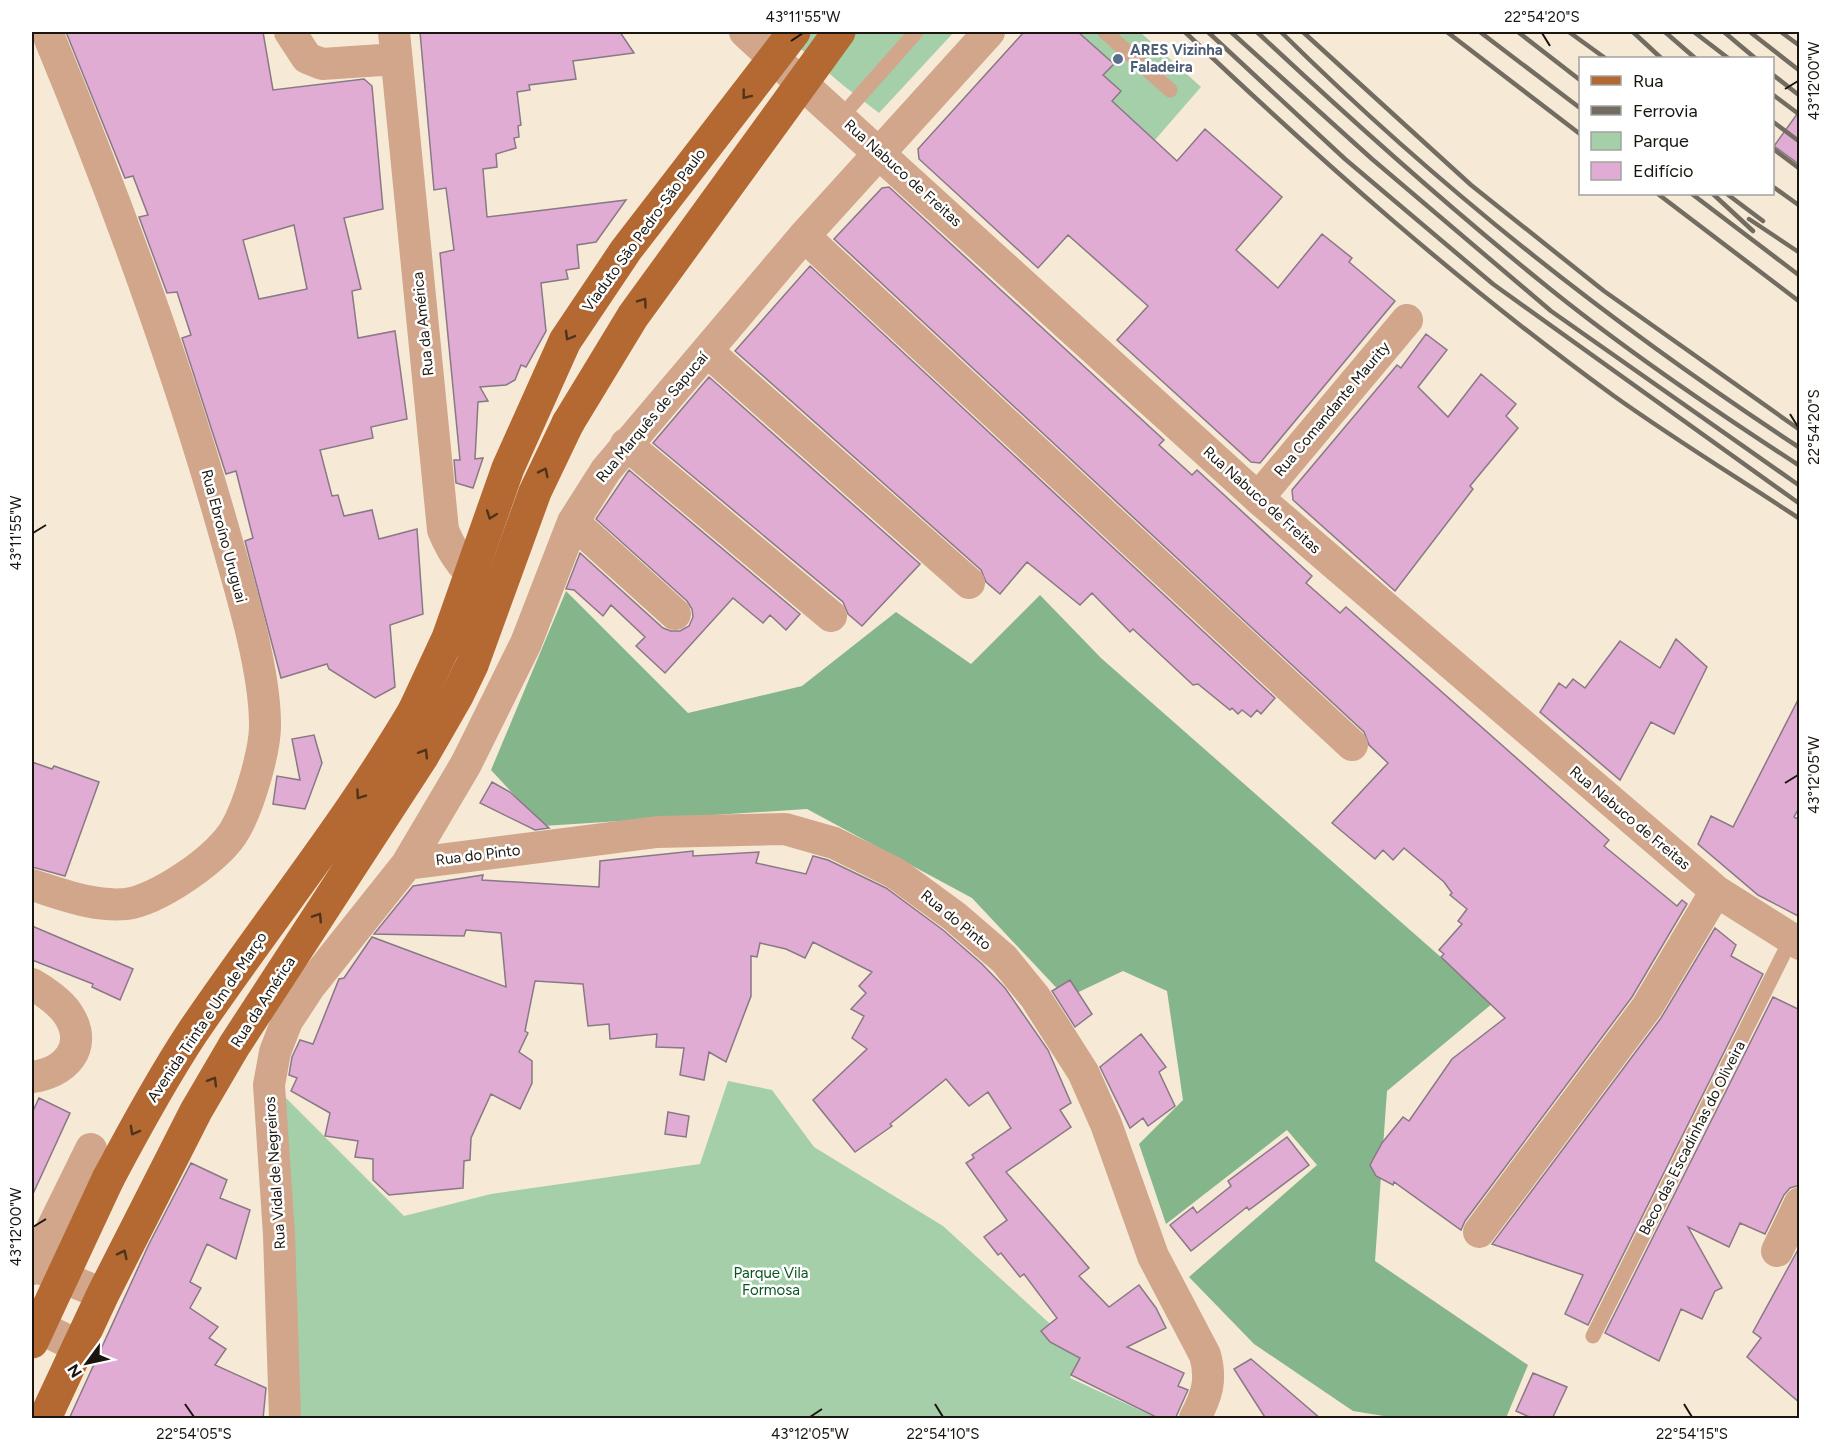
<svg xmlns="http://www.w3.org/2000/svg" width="1831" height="1450" font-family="Figtree,sans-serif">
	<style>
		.green { fill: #a4cfa8 }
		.forest { fill: #85b58b }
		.building { fill: #e0acd3; stroke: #897885; stroke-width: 1.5; fill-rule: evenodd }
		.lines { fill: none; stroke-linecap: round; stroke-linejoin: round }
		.service { stroke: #d1a68b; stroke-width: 15 }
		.minor { stroke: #d1a68b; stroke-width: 32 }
		.tertiary { stroke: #d1a68b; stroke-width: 33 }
		.primary { stroke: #b56932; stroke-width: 33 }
		.rail { stroke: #736c60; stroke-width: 4.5 }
		.primary-bridge { stroke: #b56932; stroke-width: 33 }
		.oneway { stroke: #50331b }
		.ticks { fill: none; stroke: #1a160f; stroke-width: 2 }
		.service-dot { fill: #5c6f8a; stroke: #fff; stroke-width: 2 }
		.labels { text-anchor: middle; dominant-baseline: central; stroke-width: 5; stroke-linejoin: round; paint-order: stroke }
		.service-label { font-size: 15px; font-weight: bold; fill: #4e5e75; stroke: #fff; text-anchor: start }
		.street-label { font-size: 15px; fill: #1a160f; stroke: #fff }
		.park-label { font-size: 15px; fill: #075520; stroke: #fff }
		.neatline { fill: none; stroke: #1a160f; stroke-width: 2 }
		.ticks-label { font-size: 15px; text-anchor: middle; fill: #1a160f }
	</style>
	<rect width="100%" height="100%" fill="#f6ead7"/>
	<path class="green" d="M781,32h173l-75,81 -35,-27z
		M1037,32h103l61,55 -47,54z
		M728,1081l44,9 42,57 129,79 139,127 -12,25 87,40h-860l-20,-329 127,127 87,-22 209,-30z"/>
	<path class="forest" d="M566,591l122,122 114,-27 94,-74 75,52 69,-69 61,63 392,345 -106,88 -12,170 153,104 -22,53h-110l-43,-7 -99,-67 -65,-67 128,-112 -30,-35 -121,94 -27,-80 44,-44 -16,-109 -44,-20 -57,27 -94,-100 -165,-89 -264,17 -52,-56z"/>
	<path class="building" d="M66,32h197l10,58 91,-11 8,7 11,123 -39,9 17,71 -9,2 6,47 37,-7 12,88 -36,8 2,11 -53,12 12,46 6,-1 6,21 28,-6 7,29 38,-10 6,85 -33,11 5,62 -20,11 -46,-29 -2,-5 -46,14 -36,-137 8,-3 -17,-67 -10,3 -44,-136 9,-3 -14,-43 -10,1 -28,-76 9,-2 -15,-39 -8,2zM294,225l13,64 -48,10 -16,-59z
		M420,32h200l14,21 -61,8 3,18 -47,6 1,5 -13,2 4,33 -3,1 1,11 -5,1 2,10 -20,6 1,13 -14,2 4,48 139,-17 -30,42 -19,3 2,23 -13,2 2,9 -27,4 5,48 -20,36 -5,-2 -6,15 -9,5 -26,2 8,14 -10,1 -3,57 8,-1 -10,30 -17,-5 -2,-23h6l-20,-207 14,-3 -8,-62 -12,2z
		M1024,32h54l36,32 -11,11 18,16 -9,10 65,60 28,-32 77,68 -46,53 42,38 44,-54 30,24 -3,4 46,39 -135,162 -9,-1 -134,-122 31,-34 -80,-71 -30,33 -119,-109 -1,-10z
		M1800,110v55l-26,-19z
		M889,187l275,253 -5,5 33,30 5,-5 115,106 -6,7 34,30 6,-6 263,233 -5,6 73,60 5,-6 5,4 -55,93 -167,224 -4,9 -67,-48 -1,3 -17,-9 -6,-11 12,-22 21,-26 6,4 43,-62 53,-41 -64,-61 3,-3 -5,-4 23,-26 -4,-3 9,-12 -17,-14 2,-2 -8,-11 -40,-34 -11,12 -10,-10 -8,9 -43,-36 56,-60 -19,-18 -5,-13 -530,-493 48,-51z
		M810,266l465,432 -14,16 -4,-4 -6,7 -9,-7 -4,4 -6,-6 -2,2 -32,-26 -5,1 -60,-56 -3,3 -38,-39 -12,12 -53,-43 -27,32 -14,-12 -5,-12 -246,-219z
		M1426,334l21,16 -29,37 30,30 33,-43 35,30 -10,12 12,12 -48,58 3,3 -78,102 -102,-91 -1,-10 105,-125 4,3z
		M709,377l211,187 -58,62 -14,-12 -5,-12 -190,-159z
		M629,470l171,144 -14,16 -16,-15 -7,8 -30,-25 -68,75 -29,-27 9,-9 -34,-32 -8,11 -29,-26 -8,-1 14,-36 83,75 8,3h9l9,-5 4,-9 -1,-8 -5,-8 -91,-82z
		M1676,639l31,28 -33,67 -23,-12 -31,58 -80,-68 19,-29 7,5 7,-9 12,9 35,-47 40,27z
		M1800,696v110l-6,11 6,3v97l-42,-22 -60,-51 13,-28 22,11z
		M314,735l8,28 -17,46 -32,-5 4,-28 23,4 -8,-41z
		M32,762l20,7 2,-3 45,16 -34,94 -33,-9z
		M492,782l18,10 39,36 -14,2 -55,-27z
		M693,851v5l66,-4 -3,11 50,11 7,-18 15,4 58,28 57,42 39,34 23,24 43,62 23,53 -11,7 11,17 -65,45 83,96 -10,8 30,31 30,-22 17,23 10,20 -39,19 57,26 -6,13 10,4 -13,29h-15l-89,-44 9,-17 -30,-16 -9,-11 16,-13 -33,-44 -4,3 -19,-24 -3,2 -14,-18 23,-17 -41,-57 8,-5 -2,-3 39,-27 -23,-36 -19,14 -23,-27 -56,45 2,2 -37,26 -42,-52 54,-51 -15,-11 12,-22 -13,-7 15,-16 -7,-7 13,-14 -59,-30 -8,16 -19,-9 -26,-6 -3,14 -6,-1v40l-19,50 -6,16 -17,-10 -5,28 -24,-5 4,-27 -28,-1 1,-13 -47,5 -1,-15 -21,2 -5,-42 -48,-3 -10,50 3,2 -9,19 13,9v22l-12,26 -29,-15 -20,44 -1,22 -6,1 -1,27 -74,7 -16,-15v-21l-18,-2 3,-16 -33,-5 5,-23 -39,-22 6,-13 -8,-3 3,-18 8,-17 13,4 26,-65 5,-1 28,-41 134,50 -5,-54 -35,-3 -2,6 -90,-2 39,-48 70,-11 -1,5 117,7 1,-26z
		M32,926l101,43 -13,31 -28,-13 1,-3 -61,-24z
		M1715,928l21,17 -5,11 32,18 -175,351 -23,-11 18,-39 -91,-31 169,-226z
		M1070,980l22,34 -17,13 -23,-36z
		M1773,997l27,13v175l-10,3 -6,7 -19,39 -25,-11 -11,24 -41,-20 34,61 -7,3 -13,28 -21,-10 -22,52 -54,-28z
		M1141,1034l25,33 -7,5 16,34 -27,20 -5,-8 -13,10 -30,-61z
		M39,1098l31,15 -38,83v-83z
		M668,1112l21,4 -3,21 -21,-3z
		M1287,1137l22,28 -60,45 -2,-3 -56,44 -21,-26 23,-18 4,6 34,-27 -3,-5z
		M191,1163l36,17 -7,18 30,12 -14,49 -29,-15 -17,38 11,6 -11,20 28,19 -9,11 17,11 -11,16 51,23 -3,31h-194l80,-175z
		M1800,1246v157l-53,-46 14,-19 -8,-6z
		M1251,1359l27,23 43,37h-55l-32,-50z
		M1533,1373l34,14 -15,32h-18l-18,-8z"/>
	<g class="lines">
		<path class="service" d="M1105,32l65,58
			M841,117l75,-85
			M1593,1336l198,-397"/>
		<path class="minor" d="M290,32l17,26 15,6 74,-5
			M394,32l49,498c12,29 22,39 46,59
			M745,32l513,466 458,393 84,53
			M804,236l548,509
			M707,351l262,232
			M626,444l205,172
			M1258,498l149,-178
			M573,522l102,92
			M407,864l250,-32 128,-3 49,14 61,30 59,43 50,43 31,38 48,75 23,52 47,132 52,99c7,25 2,40 -10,63
			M32,885c30,9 61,22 94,19 32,-4 93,-46 109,-74 14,-24 31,-81 30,-108 -1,-58 -26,-137 -42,-194 -48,-169 -109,-334 -176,-496
			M32,984c11,6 29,19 36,30 22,34 -4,59 -36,63
			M1479,1232l168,-225 69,-116
			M1777,1251l23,-48
			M37,1267l66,27
			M32,1269l59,-120
			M285,1418l-6,-183 -10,-150 6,-33 12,-31 23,-35 97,-122 59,-100 60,-121 47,-121 33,-52 198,-234 185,-204"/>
		<path class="tertiary" d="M32,1324l46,22"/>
		<path class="primary" d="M108,1179c26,-49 53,-99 84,-146 73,-108 156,-210 222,-322
			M45,1418l58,-124 93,-183 38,-65 188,-289 35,-61 15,-31 63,-173 33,-69"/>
		<path class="rail" d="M1185,32c136,129 277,254 429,364 60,43 124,82 186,123
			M1208,32l137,127 148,125 307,220
			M1231,32l141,127 179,152 249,175
			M1257,32c93,87 188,172 287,252 81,66 168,125 256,182
			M1281,32c158,156 333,294 519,416
			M1303,32l168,153 133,106 196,139
			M1447,32l133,102
			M1480,32l100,76
			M1518,32l62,48
			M1569,32l36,26
			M1633,32l28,26
			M1665,32l30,26
			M1694,32l34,26
			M1724,32l31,26
			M1750,32l50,39
			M1781,32l19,14
			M1772,74l28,22
			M1772,94l28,21
			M1772,121l28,21
			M1772,148l28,21
			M1772,186l28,20
			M1658,194l142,108
			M1692,194l108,82
			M1713,194l40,37
			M1727,194l36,27
			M1749,219l51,34"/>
		<path class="primary-bridge" d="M568,423l65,-107 206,-284
			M414,711l34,-73 60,-170 57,-127 61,-91 168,-218
			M32,1342l76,-163"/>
	</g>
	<defs><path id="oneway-chevron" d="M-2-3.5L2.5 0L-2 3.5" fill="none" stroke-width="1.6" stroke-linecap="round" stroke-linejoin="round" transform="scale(1.5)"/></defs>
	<g class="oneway">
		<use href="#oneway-chevron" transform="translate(746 95) rotate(128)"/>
		<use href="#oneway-chevron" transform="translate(643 302) rotate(-54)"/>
		<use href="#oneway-chevron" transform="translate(569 336) rotate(120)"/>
		<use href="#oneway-chevron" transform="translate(544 472) rotate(-64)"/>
		<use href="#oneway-chevron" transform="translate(491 515) rotate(110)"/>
		<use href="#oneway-chevron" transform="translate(424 753) rotate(-59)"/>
		<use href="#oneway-chevron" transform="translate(360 795) rotate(125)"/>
		<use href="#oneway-chevron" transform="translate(318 917) rotate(-57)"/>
		<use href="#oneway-chevron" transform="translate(213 1081) rotate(-59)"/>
		<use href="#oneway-chevron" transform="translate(134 1131) rotate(119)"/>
		<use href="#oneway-chevron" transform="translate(123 1254) rotate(-64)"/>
	</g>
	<path class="ticks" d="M1542,33l8,13M791,41l12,-8M1785,89l13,-8M1790,414l8,13M33,533l13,-8M1785,783l13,-8M33,1227l13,-8M185,1404l9,13M935,1404l8,13M1684,1404l8,13M810,1417l12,-8"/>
	<circle class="service-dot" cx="1118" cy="59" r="6"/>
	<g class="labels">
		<g class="service-label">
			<text x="1130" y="50">ARES Vizinha<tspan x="1130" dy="17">Faladeira</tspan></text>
		</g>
		<g class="street-label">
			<text transform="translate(903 173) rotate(42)">Rua Nabuco de Freitas</text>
			<text transform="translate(644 230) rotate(-54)">Viaduto São Pedro-São Paulo</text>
			<text transform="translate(423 324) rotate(-96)">Rua da América</text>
			<text transform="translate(1332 409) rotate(-50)">Rua Comandante Maurity</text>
			<text transform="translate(652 417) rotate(-50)">Rua Marquês de Sapucaí</text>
			<text transform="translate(1262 500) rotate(42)">Rua Nabuco de Freitas</text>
			<text transform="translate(224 536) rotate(75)">Rua Ebroíno Uruguai</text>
			<text transform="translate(1630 818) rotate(40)">Rua Nabuco de Freitas</text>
			<text transform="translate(478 855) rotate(-7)">Rua do Pinto</text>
			<text transform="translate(956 920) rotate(39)">Rua do Pinto</text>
			<text transform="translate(263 1002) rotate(-57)">Rua da América</text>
			<text transform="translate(207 1017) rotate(-56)">Avenida Trinta e Um de Março</text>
			<text transform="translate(1692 1138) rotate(-63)">Beco das Escadinhas do Oliveira</text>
			<text transform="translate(275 1173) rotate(-94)">Rua Vidal de Negreiros</text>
		</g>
		<g class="park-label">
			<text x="771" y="1273">Parque Vila<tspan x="771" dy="17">Formosa</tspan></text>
		</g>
	</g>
	<rect width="1831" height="1450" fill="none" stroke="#ffffff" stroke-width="66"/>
	<rect x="1579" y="57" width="195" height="138" fill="#ffffff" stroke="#a3a29f" stroke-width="1.5"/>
	<rect x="1591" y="76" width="30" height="9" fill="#b56932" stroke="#a3a29f" stroke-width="1.5"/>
	<text x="1633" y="87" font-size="18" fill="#1a160f">Rua</text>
	<rect x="1591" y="106" width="30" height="9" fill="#736c60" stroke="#a3a29f" stroke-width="1.5"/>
	<text x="1633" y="117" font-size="18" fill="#1a160f">Ferrovia</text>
	<rect x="1591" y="132" width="30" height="18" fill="#a4cfa8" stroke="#a3a29f" stroke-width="1.5"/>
	<text x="1633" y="147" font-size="18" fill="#1a160f">Parque</text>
	<rect x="1591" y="162" width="30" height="18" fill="#e0acd3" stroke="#a3a29f" stroke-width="1.5"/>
	<text x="1633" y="177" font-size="18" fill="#1a160f">Edifício</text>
	<g transform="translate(87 1363) rotate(237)" stroke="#ffffff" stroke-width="4.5" paint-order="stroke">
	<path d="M0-4.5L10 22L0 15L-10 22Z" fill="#1a160f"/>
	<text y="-9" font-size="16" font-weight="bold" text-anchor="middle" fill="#1a160f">N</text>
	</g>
	<rect x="33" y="33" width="1765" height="1384" class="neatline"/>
	<g class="ticks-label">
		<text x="803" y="22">43°11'55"W</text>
		<text x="1542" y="22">22°54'20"S</text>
		<text transform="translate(1814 81) rotate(-90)" y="5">43°12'00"W</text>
		<text transform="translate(1814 427) rotate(-90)" y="5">22°54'20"S</text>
		<text transform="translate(16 533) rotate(-90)" y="5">43°11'55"W</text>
		<text transform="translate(1814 775) rotate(-90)" y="5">43°12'05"W</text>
		<text transform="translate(16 1227) rotate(-90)" y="5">43°12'00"W</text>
		<text x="194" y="1439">22°54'05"S</text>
		<text x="810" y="1439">43°12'05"W</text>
		<text x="943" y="1439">22°54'10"S</text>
		<text x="1692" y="1439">22°54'15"S</text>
	</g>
</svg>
